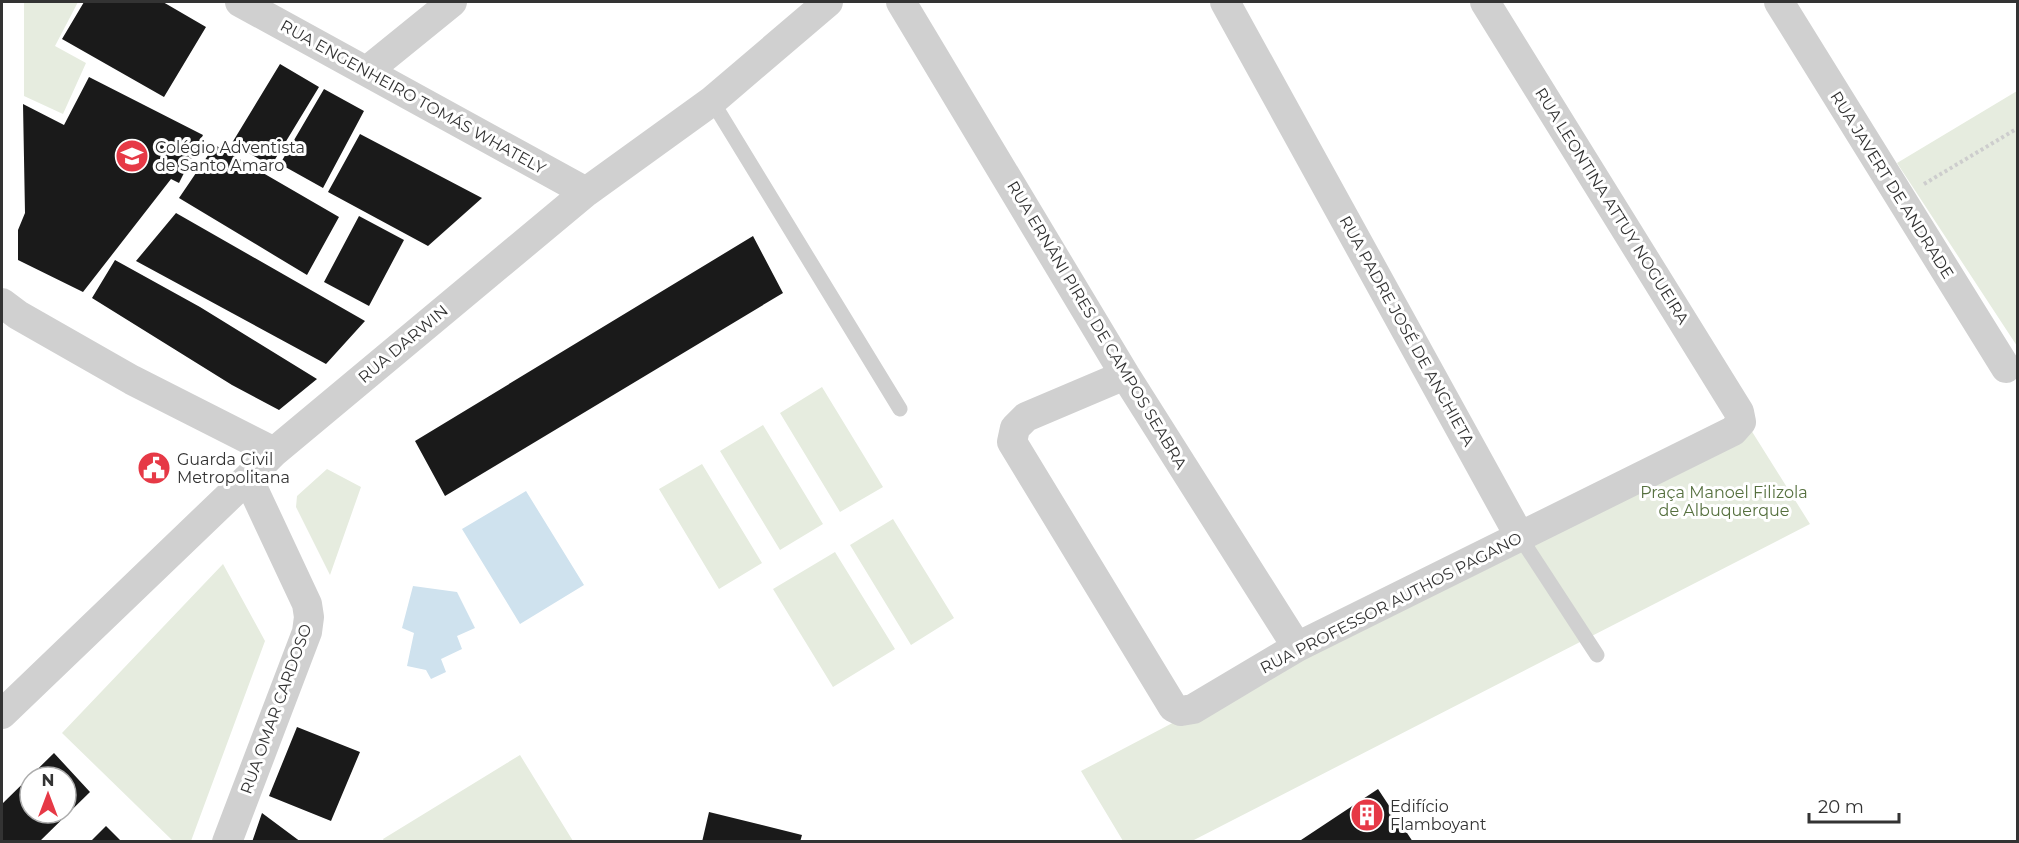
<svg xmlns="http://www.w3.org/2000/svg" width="2019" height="843" font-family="Montserrat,sans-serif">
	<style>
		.green { fill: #e6ecdf }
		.water { fill: #cfe2ee }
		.building { fill: #1a1a1a; fill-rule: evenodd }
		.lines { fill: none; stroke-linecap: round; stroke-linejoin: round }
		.path { stroke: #cdcdcd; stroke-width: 4; stroke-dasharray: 3 3; stroke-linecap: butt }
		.service { stroke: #d0d0d0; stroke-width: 15 }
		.minor { stroke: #d0d0d0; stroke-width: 30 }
		.labels { text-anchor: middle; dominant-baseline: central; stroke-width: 6; stroke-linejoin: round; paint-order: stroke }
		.street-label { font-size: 16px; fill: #333; stroke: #fff }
		.poi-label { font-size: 16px; fill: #333; stroke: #fff; text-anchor: start }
		.park-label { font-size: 16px; fill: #56703f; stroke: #fff }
	</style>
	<rect width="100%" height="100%" fill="#fff"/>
	<path class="green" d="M24,2h54l-23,44 31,17 -23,51 -39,-18z
		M2017,91v255l-120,-183z
		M822,387l61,100 -43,25 -60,-99z
		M1746,422l64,102 -618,317h-69l-42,-70z
		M763,425l60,99 -43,26 -60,-99z
		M702,464l60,99 -43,26 -60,-100z
		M327,469l34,18 -31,88 -34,-68 1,-11z
		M893,519l61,99 -43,27 -61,-100z
		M835,552l60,97 -62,38 -60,-98z
		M223,564l42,77 -74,200h-18l-111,-108z
		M520,755l53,86h-189l-1,-2z"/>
	<path class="water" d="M526,491l58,94 -64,39 -58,-95z
		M413,586l44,6 18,36 -18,8 5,13 -21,10 5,13 -15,7 -5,-9 -19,-4 7,-33 -12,-5z"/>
	<path class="building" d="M84,2h79l43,25 -42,70 -102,-58z
		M280,64l39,23 -48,79 -39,-23z
		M89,77l114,58 -24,48 -8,-4 -88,113 -65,-32v-30l7,-17 -2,-109 41,21z
		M324,89l40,22 -41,77 -43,-24z
		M360,134l122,64 -54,48 -100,-54z
		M215,145l124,72 -32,58 -128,-77z
		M176,213l189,108 -39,43 -190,-103z
		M359,216l45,24 -35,66 -45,-24z
		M753,236l30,57 -338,203 -30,-55z
		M115,260l85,47 117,72 -38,31 -47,-25 -140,-87z
		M297,727l63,25 -29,69 -62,-25z
		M54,753l36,39 -51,50h-37v-38zM30,777h36v36h-36z
		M1378,789l35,53h-115z
		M709,812l93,23 -2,7h-98z
		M262,813l39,29h-49z
		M106,826l16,16h-32z"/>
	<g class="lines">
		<path class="path" d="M1924,184l94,-56"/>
		<path class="service" d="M712,101l188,308
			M1520,537l77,118"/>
		<path class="minor" d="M240,2l346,190
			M901,2l224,373 172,272
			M1225,2l295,535
			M1779,2l227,366
			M367,71l85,-69
			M2,303l16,12 114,65 142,72
			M1125,375l-99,42 -11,11 -3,14 161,265 8,4 12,-2 104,-62 436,-216 8,-9 -2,-10 -254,-410
			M2,714l246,-236 26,-26 312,-260 126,-91 116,-99
			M227,842l80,-210 2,-15 -2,-13 -59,-126"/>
	</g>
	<defs>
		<g id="school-disc" transform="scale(1.725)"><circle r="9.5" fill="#e63946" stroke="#fff"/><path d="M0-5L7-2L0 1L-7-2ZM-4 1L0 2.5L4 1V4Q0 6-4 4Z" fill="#fff"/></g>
		<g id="civic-disc" transform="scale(1.725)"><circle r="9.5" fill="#e63946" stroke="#fff"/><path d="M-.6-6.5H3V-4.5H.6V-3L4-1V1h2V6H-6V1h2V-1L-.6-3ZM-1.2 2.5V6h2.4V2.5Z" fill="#fff"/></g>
		<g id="building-disc" transform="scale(1.725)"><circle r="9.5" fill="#e63946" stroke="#fff"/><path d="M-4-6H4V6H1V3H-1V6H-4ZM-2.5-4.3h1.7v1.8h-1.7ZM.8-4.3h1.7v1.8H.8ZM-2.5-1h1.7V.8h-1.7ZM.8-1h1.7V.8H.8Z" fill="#fff"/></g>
	</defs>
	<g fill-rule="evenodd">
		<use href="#school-disc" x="132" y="156"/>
		<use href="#civic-disc" x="154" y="468"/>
		<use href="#building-disc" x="1367" y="815"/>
	</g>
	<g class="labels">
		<g class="street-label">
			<text transform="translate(413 97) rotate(29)">RUA ENGENHEIRO TOMÁS WHATELY</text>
			<text transform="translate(1892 185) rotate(58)">RUA JAVERT DE ANDRADE</text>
			<text transform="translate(1612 206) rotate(58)">RUA LEONTINA ATTUY NOGUEIRA</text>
			<text transform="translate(1097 325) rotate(59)">RUA ERNÂNI PIRES DE CAMPOS SEABRA</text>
			<text transform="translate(1407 331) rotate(61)">RUA PADRE JOSÉ DE ANCHIETA</text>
			<text transform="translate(403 344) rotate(-40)">RUA DARWIN</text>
			<text transform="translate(1391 603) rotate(-27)">RUA PROFESSOR AUTHOS PAGANO</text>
			<text transform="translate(276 709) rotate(-70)">RUA OMAR CARDOSO</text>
		</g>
		<g class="poi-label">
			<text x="155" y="147">Colégio Adventista<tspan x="155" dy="18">de Santo Amaro</tspan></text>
			<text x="177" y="459">Guarda Civil<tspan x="177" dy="18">Metropolitana</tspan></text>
			<text x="1390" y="806">Edifício<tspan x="1390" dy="18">Flamboyant</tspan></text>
		</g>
		<g class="park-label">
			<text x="1724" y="492">Praça Manoel Filizola<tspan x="1724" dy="18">de Albuquerque</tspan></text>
		</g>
	</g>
	<rect width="2019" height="843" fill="none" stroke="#333333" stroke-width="6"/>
	<g transform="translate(48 795)"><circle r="28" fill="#ffffff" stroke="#adadad" stroke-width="1.5"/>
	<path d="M0-4.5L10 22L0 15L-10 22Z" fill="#e63946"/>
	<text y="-9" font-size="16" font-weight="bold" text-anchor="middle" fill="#333333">N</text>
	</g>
	<path d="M1809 813v9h90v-9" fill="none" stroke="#333333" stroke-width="3"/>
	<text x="1818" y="813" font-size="18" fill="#333333" stroke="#ffffff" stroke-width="4.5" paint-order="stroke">20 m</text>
</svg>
